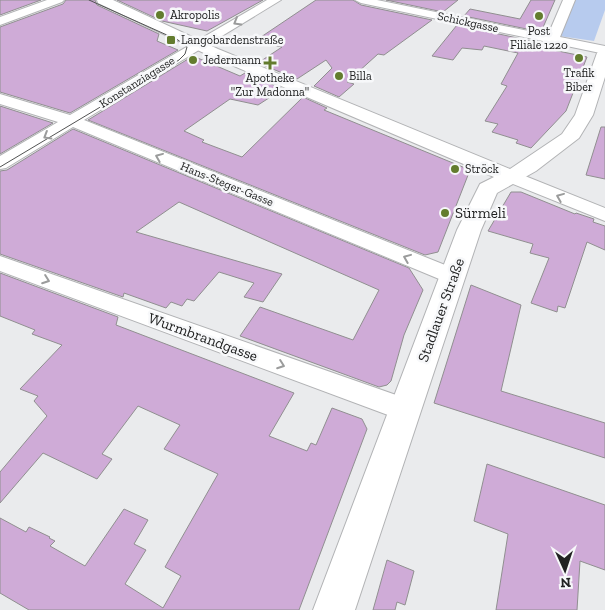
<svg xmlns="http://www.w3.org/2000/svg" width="605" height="610" font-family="'Zilla Slab',serif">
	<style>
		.green { fill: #b7cbee }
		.building { fill: #cfabd7; stroke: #908f90 }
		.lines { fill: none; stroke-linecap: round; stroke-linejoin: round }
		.minor-casing { stroke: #b2b3b5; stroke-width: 2 }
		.tertiary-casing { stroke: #b2b3b5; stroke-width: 2 }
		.minor { fill: #fff; fill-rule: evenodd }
		.tertiary { fill: #fff; fill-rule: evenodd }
		.tram { stroke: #525353; stroke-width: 1 }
		.oneway { stroke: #9b9c9c }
		.poi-dot { fill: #637c2e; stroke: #f7f8fa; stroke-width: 2 }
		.labels { text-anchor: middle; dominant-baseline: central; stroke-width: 5; stroke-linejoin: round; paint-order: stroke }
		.far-poi-label { font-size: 12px; fill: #212222; stroke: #f7f8fa; text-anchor: start }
		.far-street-label { font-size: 12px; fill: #212222; stroke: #f7f8fa }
		.poi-label { font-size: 15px; fill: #212222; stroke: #f7f8fa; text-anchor: start }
		.street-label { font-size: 15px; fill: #212222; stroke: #f7f8fa }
	</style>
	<rect width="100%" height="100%" fill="#eaebed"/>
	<path class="green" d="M573,0h32v10l-11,31 -35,-5z"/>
	<path class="building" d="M0,0h41l-41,15z
		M66,0h29l2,5 62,29 -2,7 21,9 -108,63 -70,-21v-65l63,-23z
		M117,0h146l-56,31 -45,-10z
		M316,0h37l8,5 71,15 -48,35 -6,-1 -31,28 7,2 -15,13 -25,-11 18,-18 -6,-8 -29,19 -39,-16 24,-16 -27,-6z
		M386,0h72l-15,12z
		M531,0h24l-14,32 -77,-16 6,-7 50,10z
		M457,25l79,17 -2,4 53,11 -21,54 -35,37 -15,-5 2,-3 -26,-8 6,-8 -13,-3 22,-35 -6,-2 17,-31 -34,-7 -2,4 -20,-2 -9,12 -21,-4z
		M193,56l47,20 5,-3 38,16 -25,16 -28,-6 -46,32 20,9 -2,2 40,15 61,-60 24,11 -3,2 146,60 -32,82 -13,3 -337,-135z
		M0,106l53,17 -53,31z
		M601,127h4v52l-19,-4z
		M73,129l336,139 14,22 -19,45 -13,46 -4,4 -8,2 -139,-51 20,-29 93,33 26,-50 -200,-88 -43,30 146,42 -19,28 -19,-5 10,-14 -35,-11 -25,29 -7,-2 -5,7 -11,-4 -5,6 -42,-15 -1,4 -123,-43v-83l7,-1z
		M511,192h10l54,22 1,-1 18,6 -1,3 12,4v24l-18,-8 -22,66 -7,-2 -1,6 -26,-9 18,-45 -19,-5 3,-9 -45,-13z
		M0,273l118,44 -2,8 178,68 -25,43 38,15 4,-8 5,2 16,-37 30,11 5,10 -68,181h-270l-29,-17v-75l26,14 3,-5 21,10 -1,1 6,3 -5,5 35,20 39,-57 24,11 -14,24 12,6 -21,34 38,24 18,-32 -16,-9 53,-93 -54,-25 16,-24 -42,-19 -36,48 10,5 -15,20 -54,-26 -43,50v-31l47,-56 -13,-15 4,-5 -18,-7 42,-44 -30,-11 3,-4 -35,-14z
		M471,285l50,20 -20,86 104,32v35l-171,-55z
		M487,464l118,41v65l-25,-9 -3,49h-81l12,-76 -34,-13z
		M387,560l27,11 -9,34 -8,-3 -2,8h-22z"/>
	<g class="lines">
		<g class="minor-casing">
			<path id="minor" d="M47,0h17l-2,2 -62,23v-8z
				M267,0h14l-197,120 376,151 3,5 -3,5 -8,3 -8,-3 -371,-154 -67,41 -6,1v-13l58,-34 -58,-18v-10l70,21z
				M355,0h22l171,35 15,-35h12l-15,37 45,9v8l-244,-51z
				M510,170l95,38v13l-102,-41 -2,-4 2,-4z
				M0,256l416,146 4,8 -4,8 -10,4 -10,-4 -396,-147z"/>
		</g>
		<g class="tertiary-casing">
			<path id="tertiary" d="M97,0h16l105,49 292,120 52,-35 13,-19 22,-62 3,-3 5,-2v29l-12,38 -14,23 -43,33 -39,22 -16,37 -126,380h-42l144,-380 23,-46 14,-7 -286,-122 -110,-52z"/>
		</g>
		<use href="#minor" class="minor"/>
		<use href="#tertiary" class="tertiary"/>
		<path class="tram" d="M0,167l179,-107 6,-6 2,-7 -9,-7 -89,-40"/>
	</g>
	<defs><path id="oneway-chevron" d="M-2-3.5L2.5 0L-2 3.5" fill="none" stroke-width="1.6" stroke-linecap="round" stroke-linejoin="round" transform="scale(1.25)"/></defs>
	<g class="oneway">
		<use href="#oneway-chevron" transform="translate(237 22) rotate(150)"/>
		<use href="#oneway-chevron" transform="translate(47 136) rotate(149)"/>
		<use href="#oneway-chevron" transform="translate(159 157) rotate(-158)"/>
		<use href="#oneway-chevron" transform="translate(560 197) rotate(-158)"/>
		<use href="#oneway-chevron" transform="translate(407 258) rotate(-158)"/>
		<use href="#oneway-chevron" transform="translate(46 280) rotate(20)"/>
		<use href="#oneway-chevron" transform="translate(281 365) rotate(20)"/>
	</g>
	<g class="poi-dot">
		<circle cx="160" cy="15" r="5"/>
		<circle cx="539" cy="16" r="5"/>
		<rect x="166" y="35" width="10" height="10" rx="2.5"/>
		<circle cx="579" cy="58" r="5"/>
		<circle cx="193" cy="60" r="5"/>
		<path d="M267.5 55.5h5v5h5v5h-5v5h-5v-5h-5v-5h5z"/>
		<circle cx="339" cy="76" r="5"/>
		<circle cx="455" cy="169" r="5"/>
		<circle cx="445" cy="213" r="5"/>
	</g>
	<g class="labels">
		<g class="far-poi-label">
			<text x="170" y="15">Akropolis</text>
			<text x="539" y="31" text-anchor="middle">Post<tspan x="539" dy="14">Filiale 1220</tspan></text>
			<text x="181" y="40">Langobardenstraße</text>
			<text x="203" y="60">Jedermann</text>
			<text x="579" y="73" text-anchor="middle">Trafik<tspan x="579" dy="14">Biber</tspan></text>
			<text x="349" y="76">Billa</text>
			<text x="270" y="78" text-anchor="middle">Apotheke<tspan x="270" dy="14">"Zur Madonna"</tspan></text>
			<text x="465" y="169">Ströck</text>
		</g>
		<g class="far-street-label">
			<text transform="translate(468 22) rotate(12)">Schickgasse</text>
			<text transform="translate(137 82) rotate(-32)">Konstanziagasse</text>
			<text transform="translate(227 184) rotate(22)">Hans-Steger-Gasse</text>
		</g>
		<g class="poi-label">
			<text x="455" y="213">Sürmeli</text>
		</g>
		<g class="street-label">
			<text transform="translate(441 310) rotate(-70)">Stadlauer Straße</text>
			<text transform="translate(203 337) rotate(20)">Wurmbrandgasse</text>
		</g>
	</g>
	<g transform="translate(565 570) rotate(177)" stroke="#f7f8fa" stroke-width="4" paint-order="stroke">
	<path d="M0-4L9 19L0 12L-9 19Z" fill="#212222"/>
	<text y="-8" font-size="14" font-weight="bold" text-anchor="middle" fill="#212222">N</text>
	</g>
</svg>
